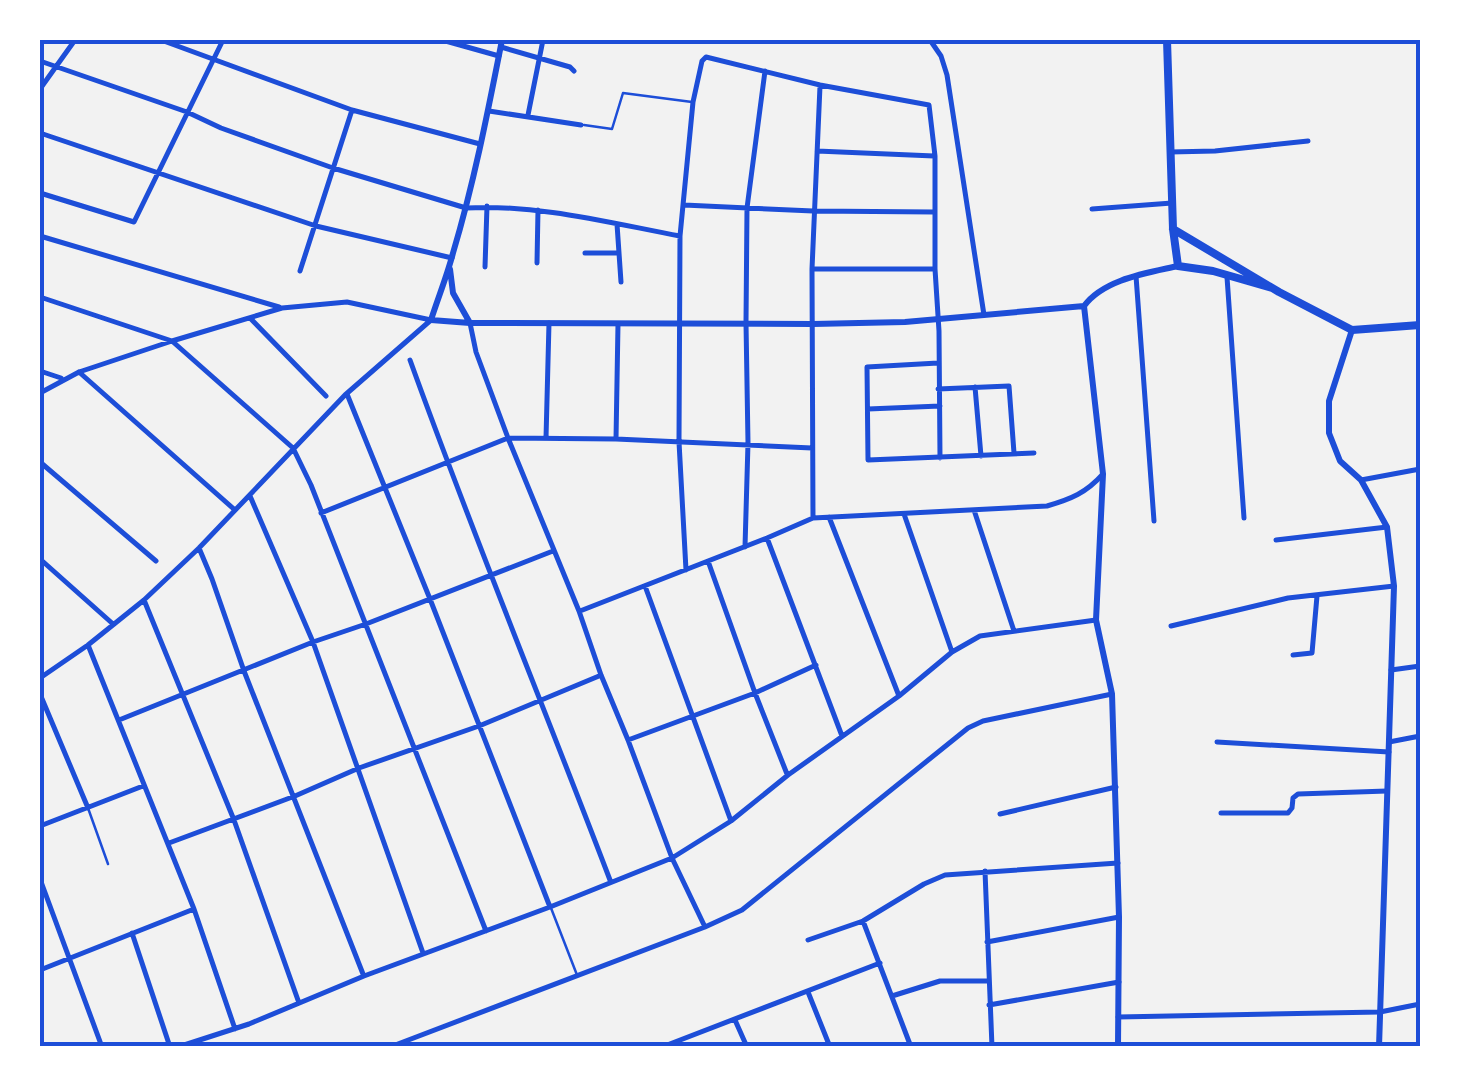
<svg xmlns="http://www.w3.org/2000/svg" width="1460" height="1087" font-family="'DM Sans',sans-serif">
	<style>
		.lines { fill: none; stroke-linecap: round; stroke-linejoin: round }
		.service { stroke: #1d4ed8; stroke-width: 2.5 }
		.minor { stroke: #1d4ed8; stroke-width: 5 }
		.tertiary { stroke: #1d4ed8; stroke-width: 6 }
		.secondary { stroke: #1d4ed8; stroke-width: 8 }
		.neatline { fill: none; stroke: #1d4ed8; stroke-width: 4 }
	</style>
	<rect width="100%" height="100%" fill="#f2f2f2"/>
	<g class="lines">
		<path class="service" d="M584,125l28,4 11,-36 69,9
			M88,808l20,56
			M551,908l26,67"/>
		<path class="minor" d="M161,40l191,70 128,34
			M442,40l57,16
			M930,40l11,16 6,19 37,240
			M501,47l69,20 4,4
			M40,61l147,51 34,16 112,40 133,40c72,-4 144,15 214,28
			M40,89l35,-49
			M489,111l92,14
			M528,115l15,-75
			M40,133l276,93 136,32
			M817,151l117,5
			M1170,152l45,-1 93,-10
			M40,193l94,29 89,-182
			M684,205l129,6 121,1
			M1092,209l80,-6
			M617,224l4,58
			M40,236l239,71
			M585,253h34
			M537,263l1,-53
			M485,267l2,-61
			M812,269h122
			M300,271l52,-161
			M1136,276l18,245
			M1227,277l17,241
			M40,297l132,44 121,107 18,37 175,446
			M250,318l76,78
			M470,323l6,29 32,86 71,173 22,64 27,65 44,118 33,69
			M410,360c63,175 134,347 200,520
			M938,363l-71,4 1,93 166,-7
			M40,371l21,7
			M79,372l156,138
			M975,387l6,69
			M938,389l71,-3 5,67
			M40,393l39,-21 93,-31 110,-33 65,-6 84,18
			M347,394l83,205 120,308
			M868,409l72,-3
			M546,438l3,-115
			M616,439l2,-115
			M40,462l116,99
			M1361,480l59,-11
			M250,496l63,146 110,311
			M974,510l40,121
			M321,513l187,-75 108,1 196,9
			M904,514l48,138
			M829,517l70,179
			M813,518l-1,-249 8,-183
			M767,538l75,198
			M1276,540l111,-13
			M745,547l3,-104 -2,-120 1,-115 18,-137
			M199,548l13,31 32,92 119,303
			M40,559l73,65
			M708,561l47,132 32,81
			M686,570l-7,-128 1,-206 13,-134 9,-41 4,-4 114,28 109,20 6,51v113l4,62 1,127
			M645,586l86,235
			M144,600l90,220 65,183
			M580,611l187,-73 46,-20 234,-12c24,-7 39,-13 56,-32
			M1171,626l117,-28 106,-12
			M88,645l106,264 41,120
			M1293,655l19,-2 5,-57
			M1391,670l29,-4
			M40,678l48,-33 56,-45 55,-52 146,-153 86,-75
			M40,694l48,114
			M119,720l194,-78 53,-18 187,-73
			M628,740l127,-47 61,-28
			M1217,742l172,10
			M1389,742l31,-6
			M1221,813h67l4,-5 1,-10 5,-4 89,-3
			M1000,814l116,-27
			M40,826l103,-40
			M169,843l126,-47 64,-28 120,-42 120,-50
			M985,871l7,176
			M40,879l62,168
			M863,921l48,126
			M132,933l38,114
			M808,940l55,-19 61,-37 21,-9 173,-12
			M987,942l132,-25
			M40,970l154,-61
			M808,992l22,55
			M892,996l48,-15h49
			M989,1005l130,-23
			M1118,1017l262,-5 40,-8
			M735,1020l12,27
			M178,1047l71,-23 115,-48 186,-69 122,-49 59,-37 57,-46 111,-79 53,-44 28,-16 116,-16
			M390,1047l315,-120 37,-17 226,-182 15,-7 129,-27
			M662,1047l218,-84"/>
		<path class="tertiary" d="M502,40c-14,71 -28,143 -49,213 -6,23 -15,45 -22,67l39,3 343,1 92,-2 179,-16c20,-27 63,-33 94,-40
			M450,269l3,24 17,30
			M1084,306l19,168 -7,146 16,74 7,223 -1,130
			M1352,330l-23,71v32l11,28 21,19 26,47 7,59 -15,461"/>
		<path class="secondary" d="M1167,40l6,189 5,37 35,5 59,17
			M1173,229l106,63 73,38 68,-5"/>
	</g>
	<rect width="1460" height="1087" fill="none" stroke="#ffffff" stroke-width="85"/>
	<rect x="42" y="42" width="1376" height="1002" class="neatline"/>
</svg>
